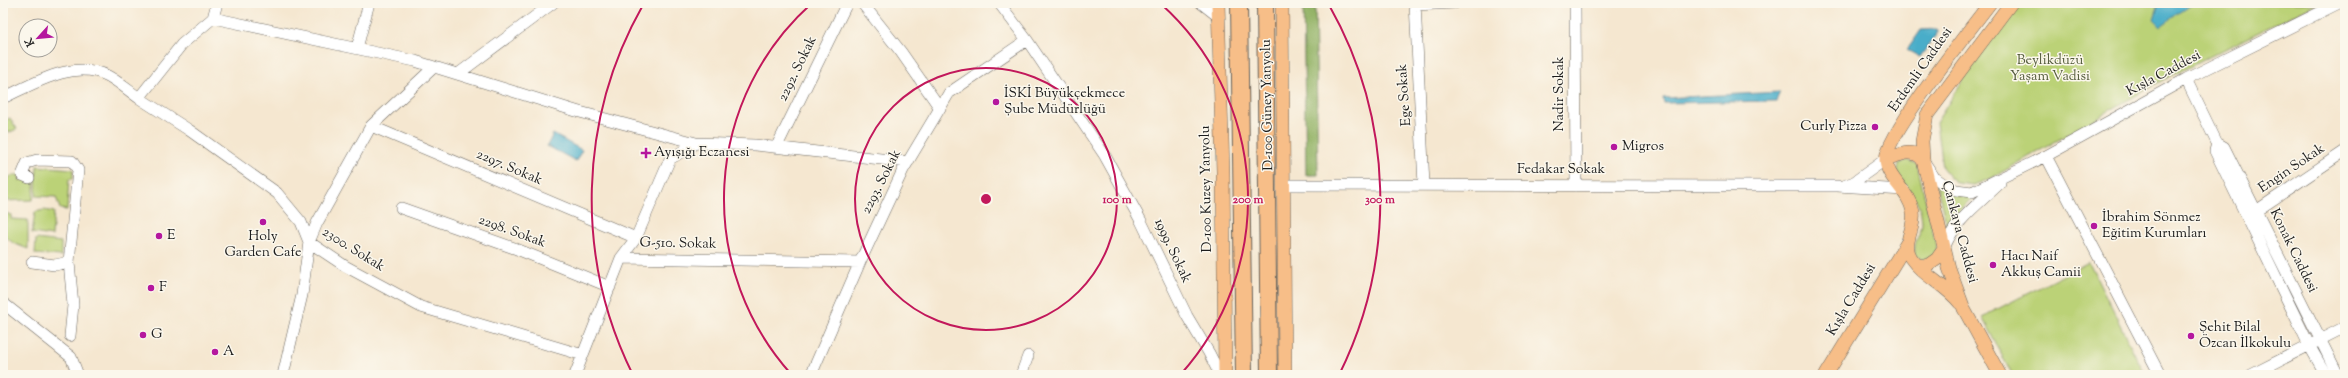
<svg xmlns="http://www.w3.org/2000/svg" width="2348" height="378" font-family="'Sorts Mill Goudy',serif">
	<style>
		.green { fill: #bbd277; stroke: #6c774a }
		.forest { fill: #94b468; stroke: #586842 }
		.water { fill: #4aadc9; stroke: #336472 }
		.lines { fill: none; stroke-linecap: round; stroke-linejoin: round }
		.minor-casing { stroke: #68635b; stroke-width: 12 }
		.major-casing { stroke: #68635b; stroke-width: 14 }
		.highway-casing { stroke: #68635b; stroke-width: 18 }
		.minor { stroke: #fff; stroke-width: 11 }
		.major { stroke: #f7be88; stroke-width: 13 }
		.highway { stroke: #f7be88; stroke-width: 16 }
		.ring { fill: none; stroke: #c2185b; stroke-width: 2 }
		.poi-dot { fill: #b5179e; stroke: #fbf7ec; stroke-width: 1.5 }
		.labels { text-anchor: middle; dominant-baseline: central; stroke-width: 3; stroke-linejoin: round; paint-order: stroke }
		.park-label { font-size: 14px; fill: #545c3c; stroke: #fbf7ec }
		.street-label { font-size: 14px; fill: #1c1c1c; stroke: #fbf7ec }
		.poi-label { font-size: 14px; fill: #1c1c1c; stroke: #fbf7ec; text-anchor: start }
		.centre { fill: #c2185b; stroke: #fbf7ec; stroke-width: 2 }
		.ring-label { font-size: 12px; text-anchor: middle; font-weight: bold; fill: #c2185b; stroke: #fbf7ec; stroke-width: 3; stroke-linejoin: round; paint-order: stroke }
	</style>
	<rect width="100%" height="100%" fill="#fbf7ec"/>
	<filter id="ink" filterUnits="userSpaceOnUse"><feTurbulence type="fractalNoise" baseFrequency=".025" numOctaves="2"/><feDisplacementMap in="SourceGraphic" scale="8" xChannelSelector="R" yChannelSelector="G"/><feConvolveMatrix kernelMatrix="1 2 1 2 8 2 1 2 1" color-interpolation-filters="sRGB"/></filter>
	<filter id="wash" filterUnits="userSpaceOnUse"><feTurbulence type="fractalNoise" baseFrequency=".012" numOctaves="4" result="noise"/><feDisplacementMap in="SourceGraphic" scale="16" xChannelSelector="R" yChannelSelector="G"/><feGaussianBlur stdDeviation="0.9" result="paint"/><feColorMatrix in="noise" values="0 0 0 0 0 0 0 0 0 0 0 0 0 0 0 0 0 1.4 0 .05"/><feComposite in="paint" operator="in"/></filter>
	<g filter="url(#wash)">
		<rect width="100%" height="100%" fill="#f5e7d0"/>
		<path class="green" d="M2016,3h301l-154,77 -173,99 -17,6 -15,-2 -8,-6 -8,-10 -6,-44 47,-75z
			M10,118l7,11 -14,6v-14z
			M1907,160l10,4 20,85 -5,9c-6,1 -13,3 -16,-4 -5,-10 7,-22 6,-33 -1,-21 -16,-31 -25,-48l2,-9z
			M37,166l36,3v10h-4l-2,31 -7,-1 -4,-12 -20,-1z
			M13,175h6l1,6 3,-3 12,1 -2,21 -30,1v-20z
			M1936,182l21,14 18,-1 -17,17 -10,19z
			M44,210l10,2 -2,24 -20,-3 3,-21z
			M3,212l8,3v4l17,1v29l-15,-6 -10,-9z
			M36,239l25,3v14l-26,-2z
			M2089,262l56,113h-133l-30,-58z"/>
		<path class="forest" d="M1303,3h12l3,172h-12z"/>
		<path class="water" d="M2159,3h33l-31,23 -7,-7z
			M1936,29l2,3 -18,25 -13,-7 14,-20z
			M1780,92l-4,9 -112,2 -1,-5z
			M553,134l29,16 -6,11 -29,-15z"/>
	</g>
	<g filter="url(#ink)">
		<g class="lines">
			<g class="minor-casing">
				<path id="minor" d="M862,3l39,49 39,56
					M999,3l28,37 78,116 36,65 46,95 22,37 11,22
					M1201,3l18,14
					M1415,3l9,182
					M1575,3l1,183
					M1415,5l40,-2
					M213,18l4,-15
					M357,48l12,-45
					M434,67l-63,59 -54,97 -8,19 36,24 76,41 162,48
					M458,74l95,-71
					M2186,79l31,64 7,4 114,228
					M3,98c30,-14 72,-40 105,-22 11,6 21,15 31,22l43,-54 31,-26 202,43 161,50 120,32
					M139,98l50,32 88,63 24,29 8,20 -7,53 -19,80
					M371,126l265,112
					M2217,143l-2,8 94,194 17,30
					M776,148l71,-145
					M2046,156l114,219
					M1925,163l9,14 11,8 11,5 16,2 74,-36 140,-77 153,-76
					M29,178l-7,-3 5,-12 10,-3 35,1 6,9 -9,92
					M1285,185l552,1 67,4
					M1846,185l8,-3 32,-23
					M401,208l113,40 96,39
					M2256,211l89,-60
					M1944,249c10,-29 35,-45 56,-66
					M621,258l15,-20 34,-79 26,-16 59,2 153,17
					M32,262l23,3 14,-3 4,43 -3,31
					M3,303l68,54 7,18
					M575,375l46,-117 239,4
					M811,375l49,-113 43,-92 46,-77 78,-53
					M1021,375l7,-19
					M2251,375l94,-48"/>
			</g>
			<g class="major-casing">
				<path id="major" d="M1218,3l5,169 2,203
					M1282,3l3,372
					M1886,159c12,-4 28,-12 37,1
					M1917,265l10,1 10,-7 7,-10
					M1960,303c-14,-18 -36,-26 -49,-45 -10,-15 5,-30 2,-46 -4,-22 -27,-34 -27,-53 0,-24 85,-131 104,-156
					M1826,375l81,-132
					M2000,375l-36,-66 -15,-41 -26,-108 -1,-19 5,-26 84,-112"/>
			</g>
			<g class="highway-casing">
				<path id="highway" d="M1239,3l5,372
					M1265,3l4,372"/>
			</g>
			<use href="#minor" class="minor"/>
			<use href="#major" class="major"/>
			<use href="#highway" class="highway"/>
		</g>
	</g>
	<g class="ring">
		<circle cx="986" cy="199" r="131"/>
		<path d="M791 374A262 262 0 0 1 811 4M1161 4A262 262 0 0 1 1181 374"/>
		<path d="M633 375A394 394 0 0 1 643 5M1329 5A394 394 0 0 1 1339 375"/>
	</g>
	<g class="poi-dot">
		<circle cx="996" cy="102" r="4"/>
		<circle cx="1875" cy="127" r="4"/>
		<circle cx="1614" cy="147" r="4"/>
		<path d="M644 147h4v4h4v4h-4v4h-4v-4h-4v-4h4z"/>
		<circle cx="263" cy="222" r="4"/>
		<circle cx="2094" cy="226" r="4"/>
		<circle cx="159" cy="236" r="4"/>
		<circle cx="1993" cy="265" r="4"/>
		<circle cx="151" cy="288" r="4"/>
		<circle cx="143" cy="335" r="4"/>
		<circle cx="2191" cy="336" r="4"/>
		<circle cx="215" cy="352" r="4"/>
	</g>
	<g class="labels">
		<g class="park-label">
			<text x="2050" y="61">Beylikdüzü<tspan x="2050" dy="16">Yaşam Vadisi</tspan></text>
		</g>
		<g class="street-label">
			<text transform="translate(798 69) rotate(-64)">2292. Sokak</text>
			<text transform="translate(1921 70) rotate(-55)">Erdemli Caddesi</text>
			<text transform="translate(2164 74) rotate(-28)">Kışla Caddesi</text>
			<text transform="translate(1560 94) rotate(-90)">Nadir Sokak</text>
			<text transform="translate(1405 95) rotate(-94)">Ege Sokak</text>
			<text transform="translate(1268 105) rotate(-91)">D-100 Güney Yanyolu</text>
			<text transform="translate(509 168) rotate(23)">2297. Sokak</text>
			<text transform="translate(2292 169) rotate(-34)">Engin Sokak</text>
			<text x="1561" y="170">Fedakar Sokak</text>
			<text transform="translate(882 182) rotate(-63)">2293. Sokak</text>
			<text transform="translate(1207 189) rotate(-91)">D-100 Kuzey Yanyolu</text>
			<text transform="translate(512 232) rotate(20)">2298. Sokak</text>
			<text transform="translate(1959 232) rotate(75)">Çankaya Caddesi</text>
			<text transform="translate(678 244) rotate(1)">G-510. Sokak</text>
			<text transform="translate(353 250) rotate(32)">2300. Sokak</text>
			<text transform="translate(1172 251) rotate(65)">1999. Sokak</text>
			<text transform="translate(2293 251) rotate(64)">Konak Caddesi</text>
			<text transform="translate(1852 300) rotate(-59)">Kışla Caddesi</text>
		</g>
		<g class="poi-label">
			<text x="1004" y="94">İSKİ Büyükçekmece<tspan x="1004" dy="16">Şube Müdürlüğü</tspan></text>
			<text x="1867" y="127" text-anchor="end">Curly Pizza</text>
			<text x="1622" y="147">Migros</text>
			<text x="654" y="153">Ayışığı Eczanesi</text>
			<text x="2102" y="218">İbrahim Sönmez<tspan x="2102" dy="16">Eğitim Kurumları</tspan></text>
			<text x="167" y="236">E</text>
			<text x="263" y="237" text-anchor="middle">Holy<tspan x="263" dy="16">Garden Cafe</tspan></text>
			<text x="2001" y="257">Hacı Naif<tspan x="2001" dy="16">Akkuş Camii</tspan></text>
			<text x="159" y="288">F</text>
			<text x="2199" y="328">Şehit Bilal<tspan x="2199" dy="16">Özcan İlkokulu</tspan></text>
			<text x="151" y="335">G</text>
			<text x="223" y="352">A</text>
		</g>
	</g>
	<circle cx="986" cy="199" r="6" class="centre"/>
	<g class="ring-label">
		<text x="1117" y="203">100 m</text>
		<text x="1248" y="203">200 m</text>
		<text x="1380" y="203">300 m</text>
	</g>
	<rect width="2348" height="378" fill="none" stroke="#fbf7ec" stroke-width="16"/>
	<g transform="translate(38 38) rotate(243)"><circle r="19" fill="#fbf7ec" stroke="#a29f99"/>
	<path d="M0-3L7 15L0 10L-7 15Z" fill="#b5179e"/>
	<text y="-6" font-size="11" font-weight="bold" text-anchor="middle" fill="#1c1c1c">K</text>
	</g>
</svg>
